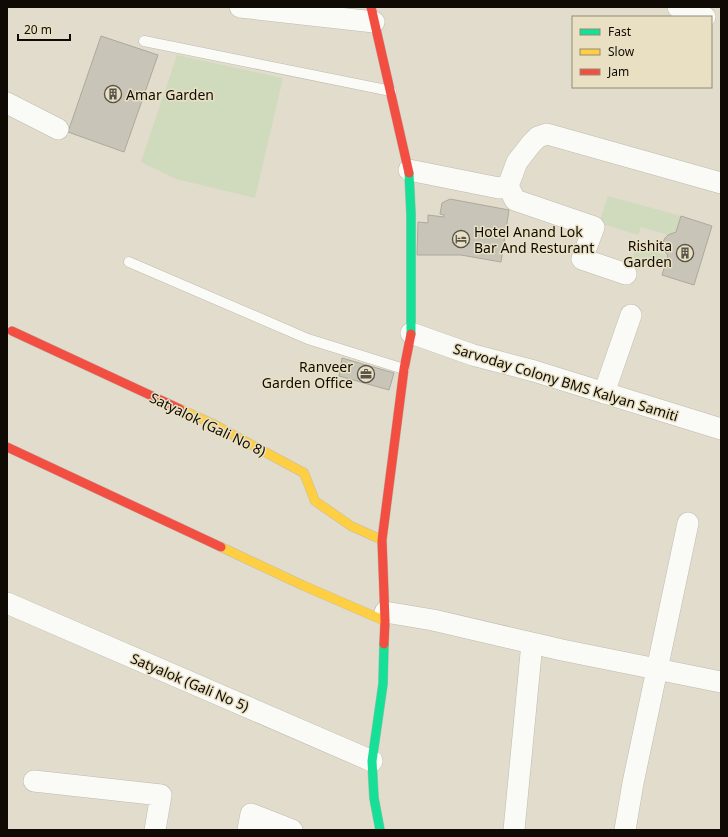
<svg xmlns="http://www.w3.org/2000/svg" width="728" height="837" font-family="'Noto Sans',sans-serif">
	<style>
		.green { fill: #d0dbbd }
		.building { fill: #c8c5b8; stroke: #ada89c }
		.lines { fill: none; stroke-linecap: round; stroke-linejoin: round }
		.lane-casing { stroke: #bfbbae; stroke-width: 11 }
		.street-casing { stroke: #bfbbae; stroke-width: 22 }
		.fast-casing { stroke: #bfbbae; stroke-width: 10 }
		.slow-casing { stroke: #bfbbae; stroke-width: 10 }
		.jam-casing { stroke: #bfbbae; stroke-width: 10 }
		.lane { stroke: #fafaf7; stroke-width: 10 }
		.street { stroke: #fafaf7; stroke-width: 21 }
		.fast { stroke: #16e098; stroke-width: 9 }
		.slow { stroke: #ffcf43; stroke-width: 9 }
		.jam { stroke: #f24e42; stroke-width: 9 }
		.labels { text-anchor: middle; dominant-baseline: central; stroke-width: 3; stroke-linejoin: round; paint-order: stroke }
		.poi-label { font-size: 14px; fill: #0f0b04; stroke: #e9e0c3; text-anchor: start }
		.street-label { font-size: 14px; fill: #0f0b04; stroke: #e9e0c3 }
	</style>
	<rect width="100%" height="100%" fill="#e1dccb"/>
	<path class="green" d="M177,55l106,23 -28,120 -79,-19 -35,-17z
		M608,196l73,20 -5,16 -8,3 -27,-8 -3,8 -39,-12z
		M636,246l32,10 -4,12 -32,-9z"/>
	<path class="building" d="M101,36l57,19 -34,97 -56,-20z
		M450,199l59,11 -8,52 -40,-7h-44l1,-33 10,1v-8l16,2v-2l-4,-1 2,-11z
		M681,216l31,10 -18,59 -32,-10 6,-19 -4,-6 -1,-8 2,-4 3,-3 8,-3z
		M342,358l52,15 -5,17 -50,-14z"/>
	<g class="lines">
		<g class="lane-casing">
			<path id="lane" d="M144,41l247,50
				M129,262l179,77 96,30"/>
		</g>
		<g class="street-casing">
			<path id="street" d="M240,7l134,15
				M678,7l27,10
				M7,103l51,26
				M409,170l90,18 9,-2 9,-24 14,-18 7,-7 9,-3 174,49
				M508,186l7,14 79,27 -12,32 44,15
				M411,333l62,22 61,16 187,58
				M604,393l27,-78
				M7,603l365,158
				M385,612l48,8 129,30 159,32
				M34,781l127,14 -6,35
				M248,830l3,-16 41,16
				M514,830l18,-187
				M625,830l8,-47 55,-260"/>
		</g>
		<g class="fast-casing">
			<path id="fast" d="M409,173l2,41v120
				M380,830l-6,-32 -2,-37 11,-77 1,-40"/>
		</g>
		<g class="slow-casing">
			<path id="slow" d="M180,409l33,15 91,49 11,28 36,25 31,14
				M221,547l81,38 83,36"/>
		</g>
		<g class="jam-casing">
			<path id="jam" d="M371,7l38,166
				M12,331l168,78
				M7,447l214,100
				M384,644l1,-23 -3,-81 22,-171 7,-35"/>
		</g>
		<use href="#lane" class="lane"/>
		<use href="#street" class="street"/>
		<use href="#fast" class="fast"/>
		<use href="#slow" class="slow"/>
		<use href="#jam" class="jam"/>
	</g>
	<defs>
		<g id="building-ring" transform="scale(0.9)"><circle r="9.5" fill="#e9e0c3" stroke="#58544a" stroke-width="1.5"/><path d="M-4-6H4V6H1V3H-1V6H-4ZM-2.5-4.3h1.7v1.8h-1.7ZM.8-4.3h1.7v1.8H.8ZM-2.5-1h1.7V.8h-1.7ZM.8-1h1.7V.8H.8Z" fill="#58544a"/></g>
		<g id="hotel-ring" transform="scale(0.9)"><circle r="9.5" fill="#e9e0c3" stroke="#58544a" stroke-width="1.5"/><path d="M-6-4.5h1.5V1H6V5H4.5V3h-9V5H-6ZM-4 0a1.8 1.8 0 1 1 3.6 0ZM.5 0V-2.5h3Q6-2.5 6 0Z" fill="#58544a"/></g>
		<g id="office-ring" transform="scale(0.9)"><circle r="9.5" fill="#e9e0c3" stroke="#58544a" stroke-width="1.5"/><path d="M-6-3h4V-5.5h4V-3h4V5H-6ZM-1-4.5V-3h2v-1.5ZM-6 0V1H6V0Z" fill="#58544a"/></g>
	</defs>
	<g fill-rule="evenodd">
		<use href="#building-ring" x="113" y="94"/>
		<use href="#hotel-ring" x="461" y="239"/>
		<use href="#building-ring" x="685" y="253"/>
		<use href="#office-ring" x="366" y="374"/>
	</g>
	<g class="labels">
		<g class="poi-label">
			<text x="126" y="94">Amar Garden</text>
			<text x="474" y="231">Hotel Anand Lok<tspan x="474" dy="16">Bar And Resturant</tspan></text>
			<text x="672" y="245" text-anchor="end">Rishita<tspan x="672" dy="16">Garden</tspan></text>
			<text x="353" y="366" text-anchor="end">Ranveer<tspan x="353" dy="16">Garden Office</tspan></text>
		</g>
		<g class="street-label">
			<text transform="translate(566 382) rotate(17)">Sarvoday Colony BMS Kalyan Samiti</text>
			<text transform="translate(208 424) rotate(26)">Satyalok (Gali No 8)</text>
			<text transform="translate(190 682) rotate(23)">Satyalok (Gali No 5)</text>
		</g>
	</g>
	<rect width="728" height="837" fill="none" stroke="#0f0b04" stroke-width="16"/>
	<rect x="572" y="16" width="140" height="72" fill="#e9e0c3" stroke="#928b77"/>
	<rect x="580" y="29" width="20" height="6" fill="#16e098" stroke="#928b77"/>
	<text x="608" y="36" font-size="12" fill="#0f0b04">Fast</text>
	<rect x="580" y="49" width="20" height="6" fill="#ffcf43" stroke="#928b77"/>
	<text x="608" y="56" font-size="12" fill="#0f0b04">Slow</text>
	<rect x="580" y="69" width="20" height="6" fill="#f24e42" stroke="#928b77"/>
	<text x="608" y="76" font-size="12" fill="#0f0b04">Jam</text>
	<path d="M18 34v6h52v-6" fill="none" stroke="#0f0b04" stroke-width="2"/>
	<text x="24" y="34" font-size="12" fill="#0f0b04" stroke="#e9e0c3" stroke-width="3" paint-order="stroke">20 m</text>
</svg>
